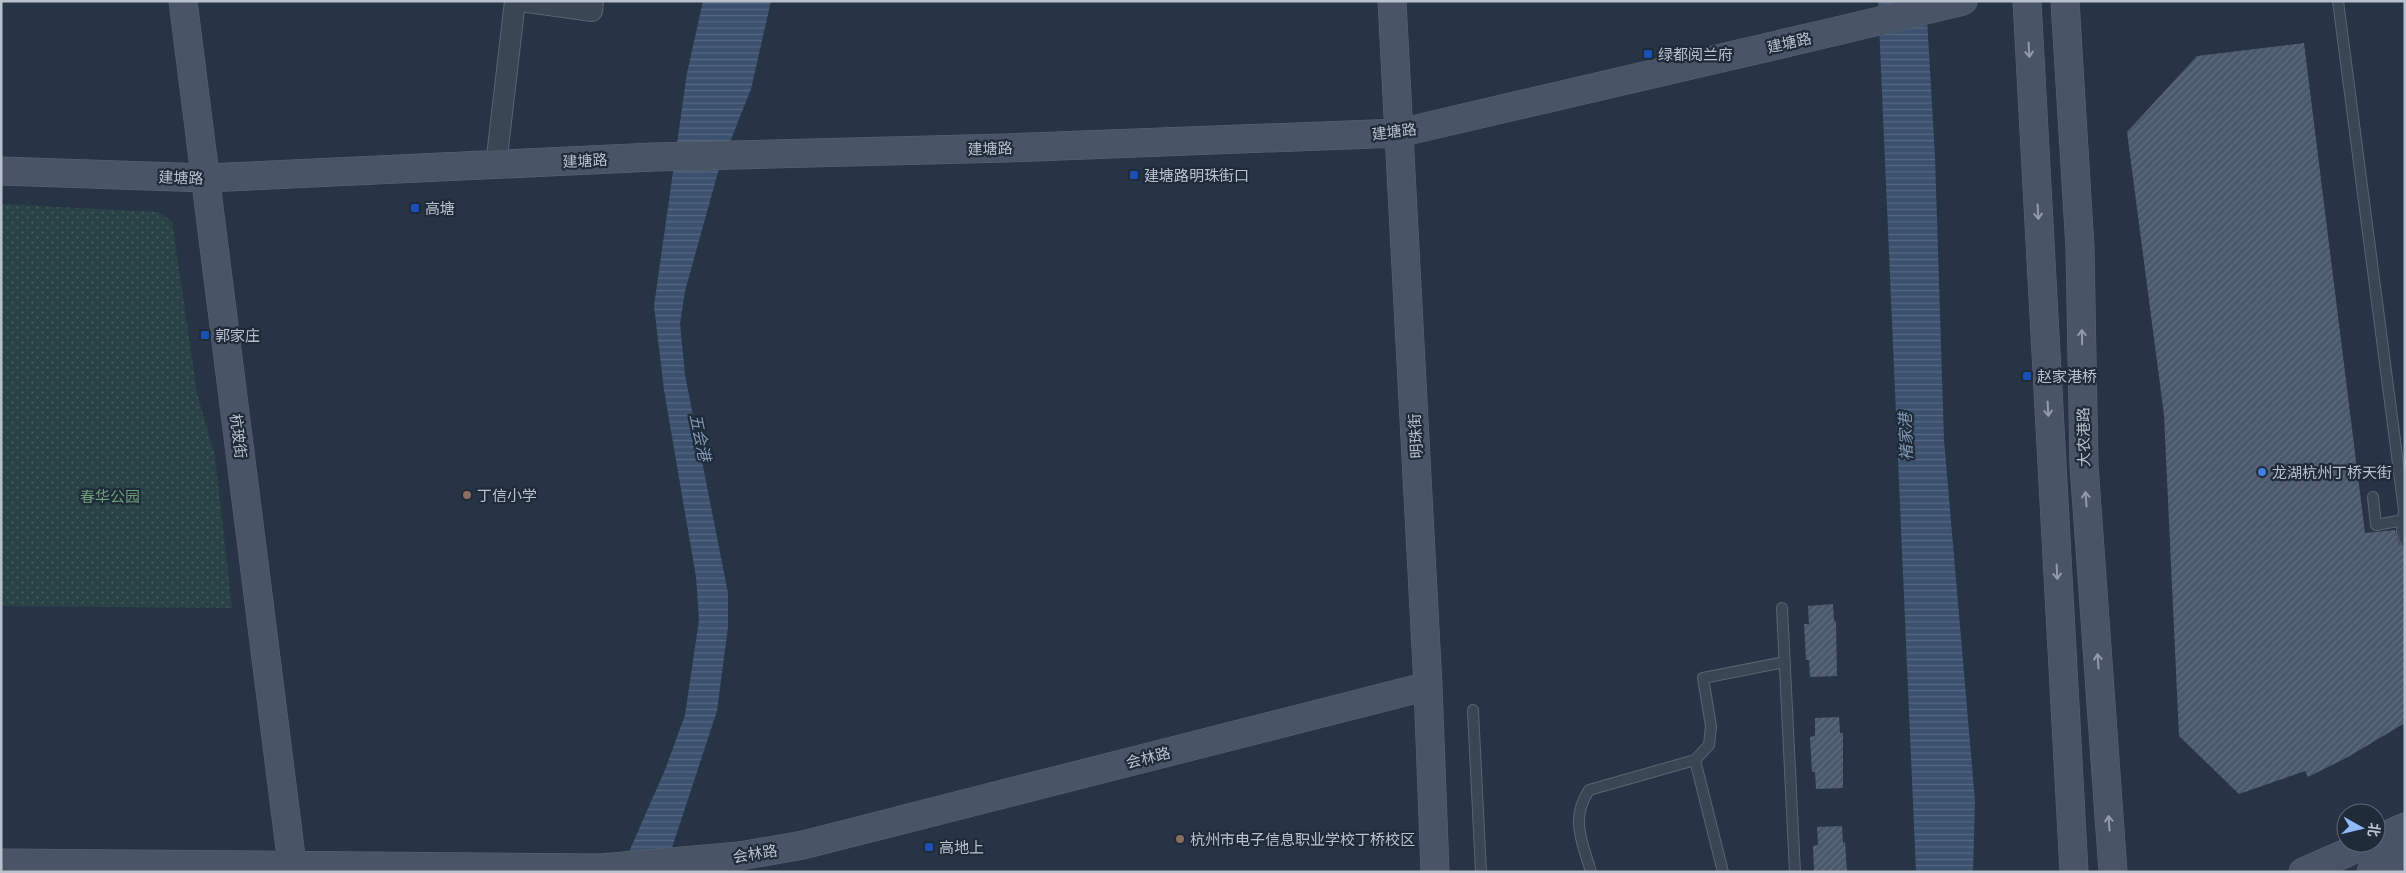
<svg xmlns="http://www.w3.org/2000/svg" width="2406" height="873" font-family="Commissioner,'Noto Sans SC',sans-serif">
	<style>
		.park { fill: url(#park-dots) }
		.water { fill: url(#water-rules) }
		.building { fill: url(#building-hatch) }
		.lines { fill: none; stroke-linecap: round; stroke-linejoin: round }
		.lane-casing { stroke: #5a6471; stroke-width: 12 }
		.street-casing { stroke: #5a6471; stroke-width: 22 }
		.secondary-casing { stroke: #5a6471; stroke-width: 29 }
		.lane { stroke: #3b4654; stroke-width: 10 }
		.street { stroke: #3b4654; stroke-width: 20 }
		.secondary { stroke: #495567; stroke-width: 28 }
		.secondary-bridge-casing { stroke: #5a6471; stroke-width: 29; stroke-linecap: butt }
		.secondary-bridge { stroke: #495567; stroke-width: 28 }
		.oneway { stroke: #929ba9 }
		.transit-dot { fill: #1a4fb4; stroke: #1f2b39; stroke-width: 2 }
		.shop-dot { fill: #3f7fe0; stroke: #1f2b39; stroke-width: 2 }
		.education-dot { fill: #8d6e63; stroke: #1f2b39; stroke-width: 2 }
		.labels { text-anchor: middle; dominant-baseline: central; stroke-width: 4.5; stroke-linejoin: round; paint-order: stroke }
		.street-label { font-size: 15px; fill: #b9c1cd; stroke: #1f2b39 }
		.poi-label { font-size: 15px; fill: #b9c1cd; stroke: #1f2b39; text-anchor: start }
		.park-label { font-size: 15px; fill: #6f9f79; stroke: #1f2b39 }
		.water-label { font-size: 16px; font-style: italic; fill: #7f97b5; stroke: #1f2b39 }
	</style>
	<defs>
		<pattern id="park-dots" width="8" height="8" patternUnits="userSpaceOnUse" patternTransform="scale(1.25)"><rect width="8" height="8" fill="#294245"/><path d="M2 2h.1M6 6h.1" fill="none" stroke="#465c5f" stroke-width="1.8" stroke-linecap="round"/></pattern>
		<pattern id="water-rules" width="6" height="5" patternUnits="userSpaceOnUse" patternTransform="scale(1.25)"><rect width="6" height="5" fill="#3c516e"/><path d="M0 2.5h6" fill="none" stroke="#566882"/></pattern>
		<pattern id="building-hatch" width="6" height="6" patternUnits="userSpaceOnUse" patternTransform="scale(1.25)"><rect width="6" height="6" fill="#4a586b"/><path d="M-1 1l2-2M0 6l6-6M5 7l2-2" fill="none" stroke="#626e7f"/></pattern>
	</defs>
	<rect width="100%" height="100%" fill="#263445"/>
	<path class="park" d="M1,204l157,8 14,9 25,172 18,63 17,152 -231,-2z"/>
	<path class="water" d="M703,1h68l-20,88 -33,83 -33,119 -5,33 5,51 43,218v34l-11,84 -53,161h-44l45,-102 20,-55 14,-95 -3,-43 -32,-187 -10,-84 33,-233z
		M1878,1h48l9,156 9,283 31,361 -2,71h-57z"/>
	<path class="building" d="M2304,43l61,490 30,-3 4,14 6,4v175l-57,34 -40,20 -3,-6 -66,23 -60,-58 -15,-321 -37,-283 70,-76z
		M1833,604l1,17h2l1,55 -27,1 -1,-17h-3l-2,-36h5l-1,-18z
		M1839,717l1,16h3v55l-27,1 -1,-17h-3l-2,-35 5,-1v-18z
		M1842,826l1,17 2,-1 2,30h-33l-1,-26 5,-1 -1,-18z"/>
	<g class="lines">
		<g class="lane-casing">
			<path id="lane" d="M2338,1l66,509 -2,22 3,9
				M2373,497l3,28 27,-5
				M1782,608l13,264
				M1473,710l8,162
				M1695,760l28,112
				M1591,872c-9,-31 -21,-53 -2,-82l106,-30 14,-15 2,-19 -8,-48 82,-16"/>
		</g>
		<g class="street-casing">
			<path id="street" d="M521,1l71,10 1,-10
				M496,165l19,-164"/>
		</g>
		<g class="secondary-casing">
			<path id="secondary" d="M183,1l110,871
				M1392,1l36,685 7,186
				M2027,1l47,871
				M2065,1l15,247 4,217 29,407
				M1,171l206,7 447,-21 352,-9 393,-15 438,-102
				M2376,840l29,-13
				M1,863l600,5 139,-12 63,-11 625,-159
				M2303,872l66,-29
				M2371,872l34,-17"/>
		</g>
		<use href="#lane" class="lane"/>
		<use href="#street" class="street"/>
		<use href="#secondary" class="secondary"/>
		<g class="secondary-bridge-casing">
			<path id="secondary-bridge" d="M1837,31l127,-30"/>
		</g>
		<use href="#secondary-bridge" class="secondary-bridge"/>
	</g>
	<defs><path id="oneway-shaft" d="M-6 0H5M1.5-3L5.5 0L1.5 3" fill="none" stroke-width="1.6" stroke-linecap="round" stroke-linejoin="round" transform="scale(1.25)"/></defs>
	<g class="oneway">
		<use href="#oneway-shaft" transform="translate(2029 50) rotate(87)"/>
		<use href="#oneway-shaft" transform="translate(2038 212) rotate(87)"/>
		<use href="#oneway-shaft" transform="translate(2082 337) rotate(-91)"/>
		<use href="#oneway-shaft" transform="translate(2048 409) rotate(87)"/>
		<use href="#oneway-shaft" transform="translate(2086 499) rotate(-94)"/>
		<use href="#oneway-shaft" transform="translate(2057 572) rotate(87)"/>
		<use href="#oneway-shaft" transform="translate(2098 661) rotate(-94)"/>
		<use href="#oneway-shaft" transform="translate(2109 823) rotate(-94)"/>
	</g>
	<g class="transit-dot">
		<rect x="1643" y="49" width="10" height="10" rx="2.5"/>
		<rect x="1129" y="170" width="10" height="10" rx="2.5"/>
		<rect x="410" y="203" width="10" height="10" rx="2.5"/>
		<rect x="200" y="330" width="10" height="10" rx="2.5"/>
		<rect x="2022" y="371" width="10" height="10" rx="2.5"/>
		<rect x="924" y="842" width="10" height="10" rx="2.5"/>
	</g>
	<circle class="shop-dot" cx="2262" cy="472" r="5"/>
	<g class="education-dot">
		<circle cx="467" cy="495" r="5"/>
		<circle cx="1180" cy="839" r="5"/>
	</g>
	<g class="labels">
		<g class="street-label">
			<text transform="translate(1789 42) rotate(-13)">建塘路</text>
			<text transform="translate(1394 131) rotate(-7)">建塘路</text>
			<text transform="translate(990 148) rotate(-2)">建塘路</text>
			<text transform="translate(585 160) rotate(-3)">建塘路</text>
			<text transform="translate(181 177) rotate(2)">建塘路</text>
			<text transform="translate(239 436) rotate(83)">杭玻街</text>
			<text transform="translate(1415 436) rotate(-93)">明珠街</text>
			<text transform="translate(2083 437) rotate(-91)">大农港路</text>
			<text transform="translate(1148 757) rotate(-14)">会林路</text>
			<text transform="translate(755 853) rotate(-9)">会林路</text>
		</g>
		<g class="poi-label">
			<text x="1658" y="54">绿都阅兰府</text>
			<text x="1144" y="175">建塘路明珠街口</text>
			<text x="425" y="208">高塘</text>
			<text x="215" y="335">郭家庄</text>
			<text x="2037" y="376">赵家港桥</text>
			<text x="2272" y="472">龙湖杭州丁桥天街</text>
			<text x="477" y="495">丁信小学</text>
			<text x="1190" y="839">杭州市电子信息职业学校丁桥校区</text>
			<text x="939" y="847">高地上</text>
		</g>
		<g class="park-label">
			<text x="110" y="496">春华公园</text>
		</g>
		<g class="water-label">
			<text transform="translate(701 437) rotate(78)">五会港</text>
			<text transform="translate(1905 437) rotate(-92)">褚家港</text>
		</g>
	</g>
	<rect width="2406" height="873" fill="none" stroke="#b9c1cd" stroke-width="5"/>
	<g transform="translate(2361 828) rotate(98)"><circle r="24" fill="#1f2b39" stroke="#5d6774"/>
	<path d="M0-4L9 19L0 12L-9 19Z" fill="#8fbafc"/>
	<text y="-8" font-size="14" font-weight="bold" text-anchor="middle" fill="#b9c1cd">北</text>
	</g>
</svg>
